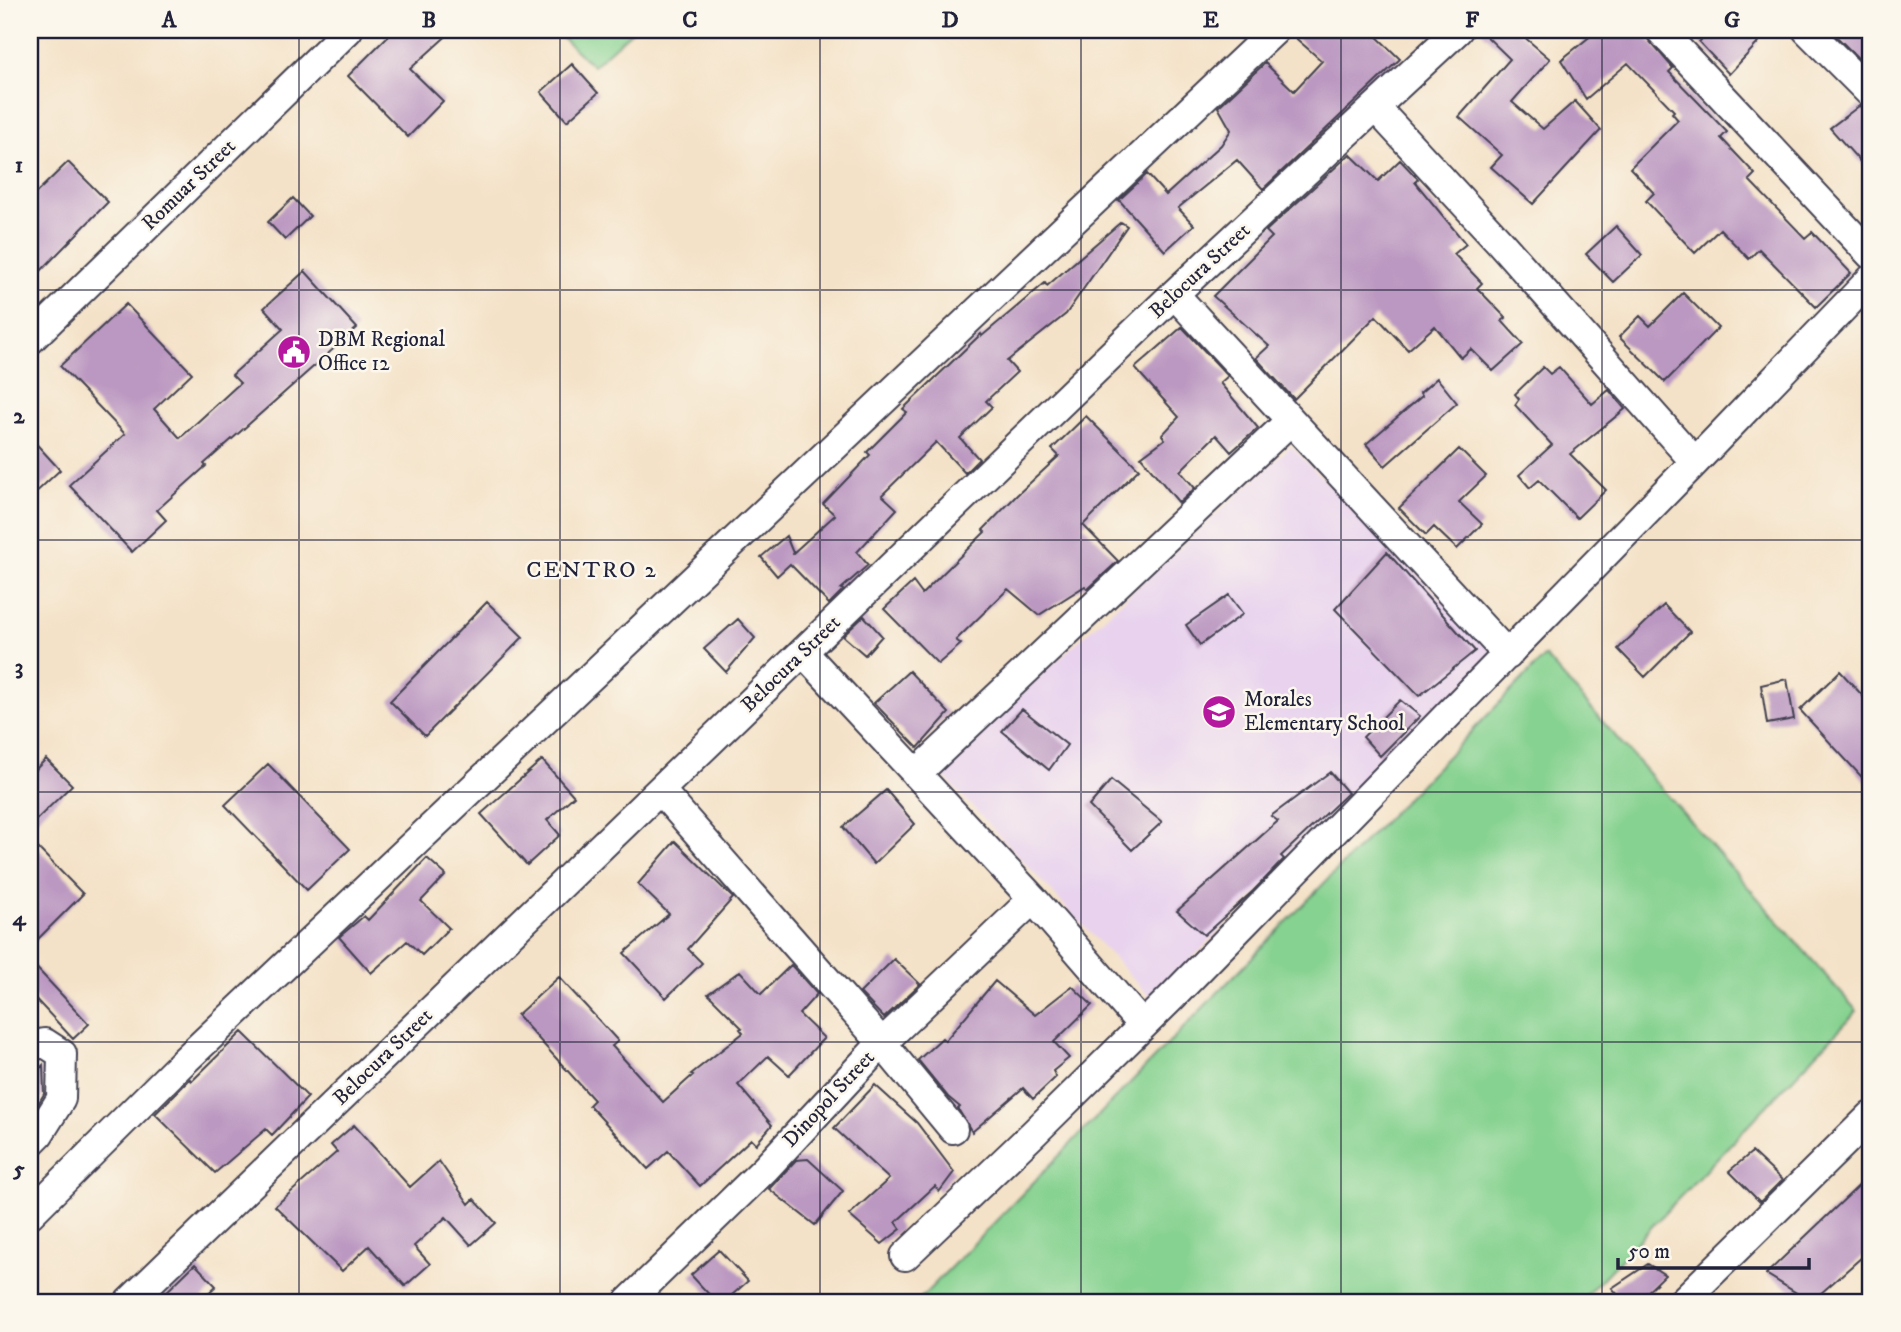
<svg xmlns="http://www.w3.org/2000/svg" width="1901" height="1332" font-family="'IM FELL DW Pica',serif">
	<style>
		.built { fill: #e8d2ee }
		.green { fill: #86d290; stroke: #547a66; stroke-width: 2 }
		.building { fill: #bb98c1 }
		.lines { fill: none; stroke-linecap: round; stroke-linejoin: round }
		.minor-casing { stroke: #423f50; stroke-width: 32 }
		.minor { stroke: #fff; stroke-width: 28 }
		.grid { fill: none; stroke: #22223b; stroke-width: 2; stroke-opacity: 0.55 }
		.labels { text-anchor: middle; dominant-baseline: central; stroke-width: 5; stroke-linejoin: round; paint-order: stroke }
		.street-label { font-size: 21px; fill: #22223b; stroke: #fbf7ec }
		.poi-label { font-size: 21px; fill: #22223b; stroke: #fbf7ec; text-anchor: start }
		.neighbourhood-label { font-size: 23px; letter-spacing: 2px; fill: #22223b; stroke: #fbf7ec }
		.neatline { fill: none; stroke: #22223b; stroke-width: 2.5 }
		.grid-label { font-size: 23px; text-anchor: middle; font-weight: bold; fill: #22223b }
	</style>
	<rect width="100%" height="100%" fill="#fbf7ec"/>
	<filter id="ink" filterUnits="userSpaceOnUse"><feTurbulence type="fractalNoise" baseFrequency=".0143" numOctaves="2"/><feDisplacementMap in="SourceGraphic" scale="14" xChannelSelector="R" yChannelSelector="G"/><feConvolveMatrix kernelMatrix="1 2 1 2 8 2 1 2 1" color-interpolation-filters="sRGB"/></filter>
	<filter id="wash" filterUnits="userSpaceOnUse"><feTurbulence type="fractalNoise" baseFrequency=".00686" numOctaves="4" result="noise"/><feDisplacementMap in="SourceGraphic" scale="28" xChannelSelector="R" yChannelSelector="G"/><feGaussianBlur stdDeviation="1.57" result="paint"/><feColorMatrix in="noise" values="0 0 0 0 0 0 0 0 0 0 0 0 0 0 0 0 0 1.4 0 .05"/><feComposite in="paint" operator="in"/></filter>
	<g filter="url(#wash)">
		<rect width="100%" height="100%" fill="#f4e2c8"/>
		<path class="built" d="M1291,446l204,207 -343,346 -214,-229z"/>
		<path class="green" d="M538,30h95l-40,36 -34,-31z
			M1545,656l312,355 -277,291h-663z"/>
		<g id="blocks">
			<path class="building" d="M394,30h59l-43,39 33,32 -35,36 -60,-61z
				M1291,30h79l30,29 -137,130 -26,-29 -59,48 16,17 -29,26 -46,-51 28,-26 19,21 55,-50 10,-15 -13,-23 47,-44 29,28 28,-30 -31,-27z
				M1480,30h36l34,29 -38,43 31,27 32,-28 26,29 -68,74 -42,-37 11,-12 -43,-38 51,-58z
				M1598,30h42l33,38 -4,4 58,60 -6,6 34,36 -6,6 56,58 7,-6 39,41 -35,34 -57,-58 -10,10 -29,-30 -25,24 -49,-52 8,-8 -24,-25 48,-48 -6,-7 2,-2 -46,-48 -42,36 -25,-39z
				M1711,30h37l10,13 -29,31 -30,-32z
				M1830,30h41v41z
				M572,64l26,29 -31,28 -26,-29z
				M1859,106l12,4v64l-41,-46z
				M1350,154l28,27 22,-21 18,19 -3,3 51,62 -12,10 28,29 -5,5 29,30 -4,3 21,23 -30,27 -22,-22 -10,9 -26,-32 -27,24 -32,-34 -82,83 -38,-41 13,-12 -56,-50 59,-59 -6,-6z
				M68,162l40,40 -78,80v-83z
				M293,198l17,18 -25,24 -17,-18z
				M1121,222l6,4 -61,88 -59,47 10,11 -31,29 6,6 -32,31 19,21 -14,14 -29,-31 -54,53 15,14 -40,43 11,13 -27,24 2,1 -14,14 -39,-40 -13,12 -16,-19 25,-21 7,17 42,-38 -12,-11 47,-49 -3,-3 40,-40 -4,-3 78,-75 1,2 63,-53 2,3z
				M1616,226l26,29 -29,27 -27,-28z
				M305,271l52,57 -153,136 2,2 -49,44 9,10 -34,32 -63,-67 56,-51 -65,-68 66,-62 66,69 -38,36 26,29 60,-55 -8,-8 51,-46 -19,-21z
				M1683,293l35,35 -53,54 -46,-45 21,-21 10,10z
				M1182,327l46,49 -8,7 38,45 -27,24 -15,-17 -36,36 15,17 -16,15 -38,-46 24,-18 -3,-4 17,-18 -44,-49z
				M1543,367l7,7 9,-7 33,37 17,-14 16,19 -55,45 36,36 -29,28 -38,-38 -9,8 -11,-13 33,-30 -37,-40 4,-6 -4,-5z
				M1437,378l20,25 -72,63 -19,-22 56,-48 -2,-3z
				M1086,416l53,53 -56,56 35,36 -30,28 -3,-3 -46,29 -31,-26 -52,51 5,4 -23,20 -54,-55 29,-27 9,12 63,-62 -2,-2 34,-35 42,-39 -7,-7z
				M30,437l30,33 -30,28z
				M1459,449l27,27 -27,26 23,22 -25,25 -23,-22 -8,8 -27,-27z
				M1387,552l88,99 -56,45 -84,-87z
				M1229,595l14,19 -43,31 -14,-20z
				M487,602l36,35 -98,99 -35,-35z
				M1664,605l26,27 -45,45 -27,-28z
				M864,616l18,20 -17,19 -22,-19z
				M738,619l17,19 -29,34 -22,-23z
				M909,671l40,42 -31,35 -44,-45z
				M1840,671l31,34v82l-71,-77z
				M1787,679l7,40 -27,5 -6,-39z
				M1400,700l20,16 -40,40 -17,-19z
				M1022,709l45,36 -18,25 -47,-39z
				M46,759l26,26 -42,41v-51z
				M542,760l32,36 -27,24 13,15 -33,30 -46,-51z
				M268,764l82,85 -43,41 -82,-85z
				M1330,772l18,21 -67,63 3,3 -31,32 -49,44 -27,-24 101,-90 -7,-5z
				M1111,780l51,42 -30,28 -43,-44z
				M886,790l29,34 -41,40 -31,-37z
				M30,840l53,54 -53,53z
				M675,841l58,57 -45,51 14,14 -36,35 -42,-45 45,-39 -31,-30z
				M427,858l19,17 -25,26 28,27 -27,27 -15,-14 -36,32 -32,-36 25,-21 4,4z
				M894,959l26,25 -36,34 -24,-25z
				M30,961l59,63 -16,15 -43,-46z
				M791,965l26,29 -18,20 25,24 -35,37 -21,-19 -30,29 34,40 -16,19 -5,-5 -51,47 -32,-35 -20,18 -59,-64 5,-5 -77,-85 42,-38 59,64 -6,5 51,56 30,-27 -2,-1 52,-41 -3,-4 2,-1 -34,-34 32,-23 21,23z
				M995,981l40,34 37,-29 20,19 -38,37 15,16 -16,13 3,6 -23,22 -10,-11 -51,44 -14,-23 2,-2 -12,-10 -30,-37 24,-22 3,3z
				M242,1032l66,65 -36,38 -6,-6 -51,44 -60,-59 35,-35 2,2z
				M43,1065l1,29 -14,23v-38z
				M875,1085l42,38 37,49 -15,20 -4,-6 -39,36 5,7 -19,15 -33,-29 40,-36 -55,-51z
				M354,1125l56,62 29,-26 30,43 5,-5 22,24 -25,22 -25,-28 -32,29 16,18 -25,22 -36,-40 -27,25 -67,-65 62,-54 -6,-7z
				M1752,1152l30,28 -22,22 -31,-31z
				M808,1159l35,32 -28,34 -46,-36 27,-29z
				M1871,1174v75l-60,53 -45,-28z
				M719,1250l29,31 -24,21h-8l-25,-27z
				M195,1264l21,22 -17,16h-43z
				M1648,1264l17,11 -28,27h-13l-12,-14z"/>
		</g>
	</g>
	<g filter="url(#ink)">
		<use href="#blocks" fill-opacity="0" stroke="#423f50" stroke-width="2"/>
		<g class="lines">
			<g class="minor-casing">
				<path id="minor" d="M1660,30l211,225
					M1807,30l64,64
					M1375,107l123,133 197,222
					M1174,294l334,361
					M30,340l318,-310
					M803,652l230,247 109,126
					M916,774l374,-353
					M660,790l222,253 71,86
					M30,1046l15,-3 17,11 -1,45 -22,35 -9,9
					M30,1214l151,-150 1094,-1034
					M905,1256l129,-123 137,-135 524,-536 176,-183
					M129,1302l1045,-1008 284,-264
					M628,1302l137,-133 117,-126 151,-144
					M1682,1302l189,-186"/>
			</g>
			<use href="#minor" class="minor"/>
		</g>
	</g>
	<path class="grid" d="M299,30v1272M560,30v1272M820,30v1272M1081,30v1272M1341,30v1272M1602,30v1272M30,290h1841M30,540h1841M30,792h1841M30,1042h1841"/>
	<defs>
		<g id="civic-disc" transform="scale(1.75)"><circle r="9.5" fill="#b5179e" stroke="#fbf7ec"/><path d="M-.6-6.5H3V-4.5H.6V-3L4-1V1h2V6H-6V1h2V-1L-.6-3ZM-1.2 2.5V6h2.4V2.5Z" fill="#fff"/></g>
		<g id="school-disc" transform="scale(1.75)"><circle r="9.5" fill="#b5179e" stroke="#fbf7ec"/><path d="M0-5L7-2L0 1L-7-2ZM-4 1L0 2.5L4 1V4Q0 6-4 4Z" fill="#fff"/></g>
	</defs>
	<g fill-rule="evenodd">
		<use href="#civic-disc" x="294" y="352"/>
		<use href="#school-disc" x="1219" y="712"/>
	</g>
	<g class="labels">
		<g class="street-label">
			<text transform="translate(189 185) rotate(-44)">Romuar Street</text>
			<text transform="translate(1200 271) rotate(-43)">Belocura Street</text>
			<text transform="translate(791 664) rotate(-44)">Belocura Street</text>
			<text transform="translate(383 1057) rotate(-44)">Belocura Street</text>
			<text transform="translate(829 1099) rotate(-47)">Dinopol Street</text>
		</g>
		<g class="poi-label">
			<text x="318" y="340">DBM Regional<tspan x="318" dy="24">Office 12</tspan></text>
			<text x="1244" y="700">Morales<tspan x="1244" dy="24">Elementary School</tspan></text>
		</g>
		<g class="neighbourhood-label">
			<text x="592" y="570">CENTRO 2</text>
		</g>
	</g>
	<rect width="1901" height="1332" fill="none" stroke="#fbf7ec" stroke-width="77"/>
	<path d="M1618 1258v10h191v-10" fill="none" stroke="#22223b" stroke-width="3.5"/>
	<text x="1628" y="1258" font-size="21" fill="#22223b" stroke="#fbf7ec" stroke-width="5" paint-order="stroke">50 m</text>
	<rect x="38" y="38" width="1824" height="1256" class="neatline"/>
	<g class="grid-label">
		<text x="169" y="27">A</text>
		<text x="429" y="27">B</text>
		<text x="690" y="27">C</text>
		<text x="950" y="27">D</text>
		<text x="1211" y="27">E</text>
		<text x="1472" y="27">F</text>
		<text x="1732" y="27">G</text>
		<text x="19" y="172">1</text>
		<text x="19" y="423">2</text>
		<text x="19" y="674">3</text>
		<text x="19" y="925">4</text>
		<text x="19" y="1176">5</text>
	</g>
</svg>
